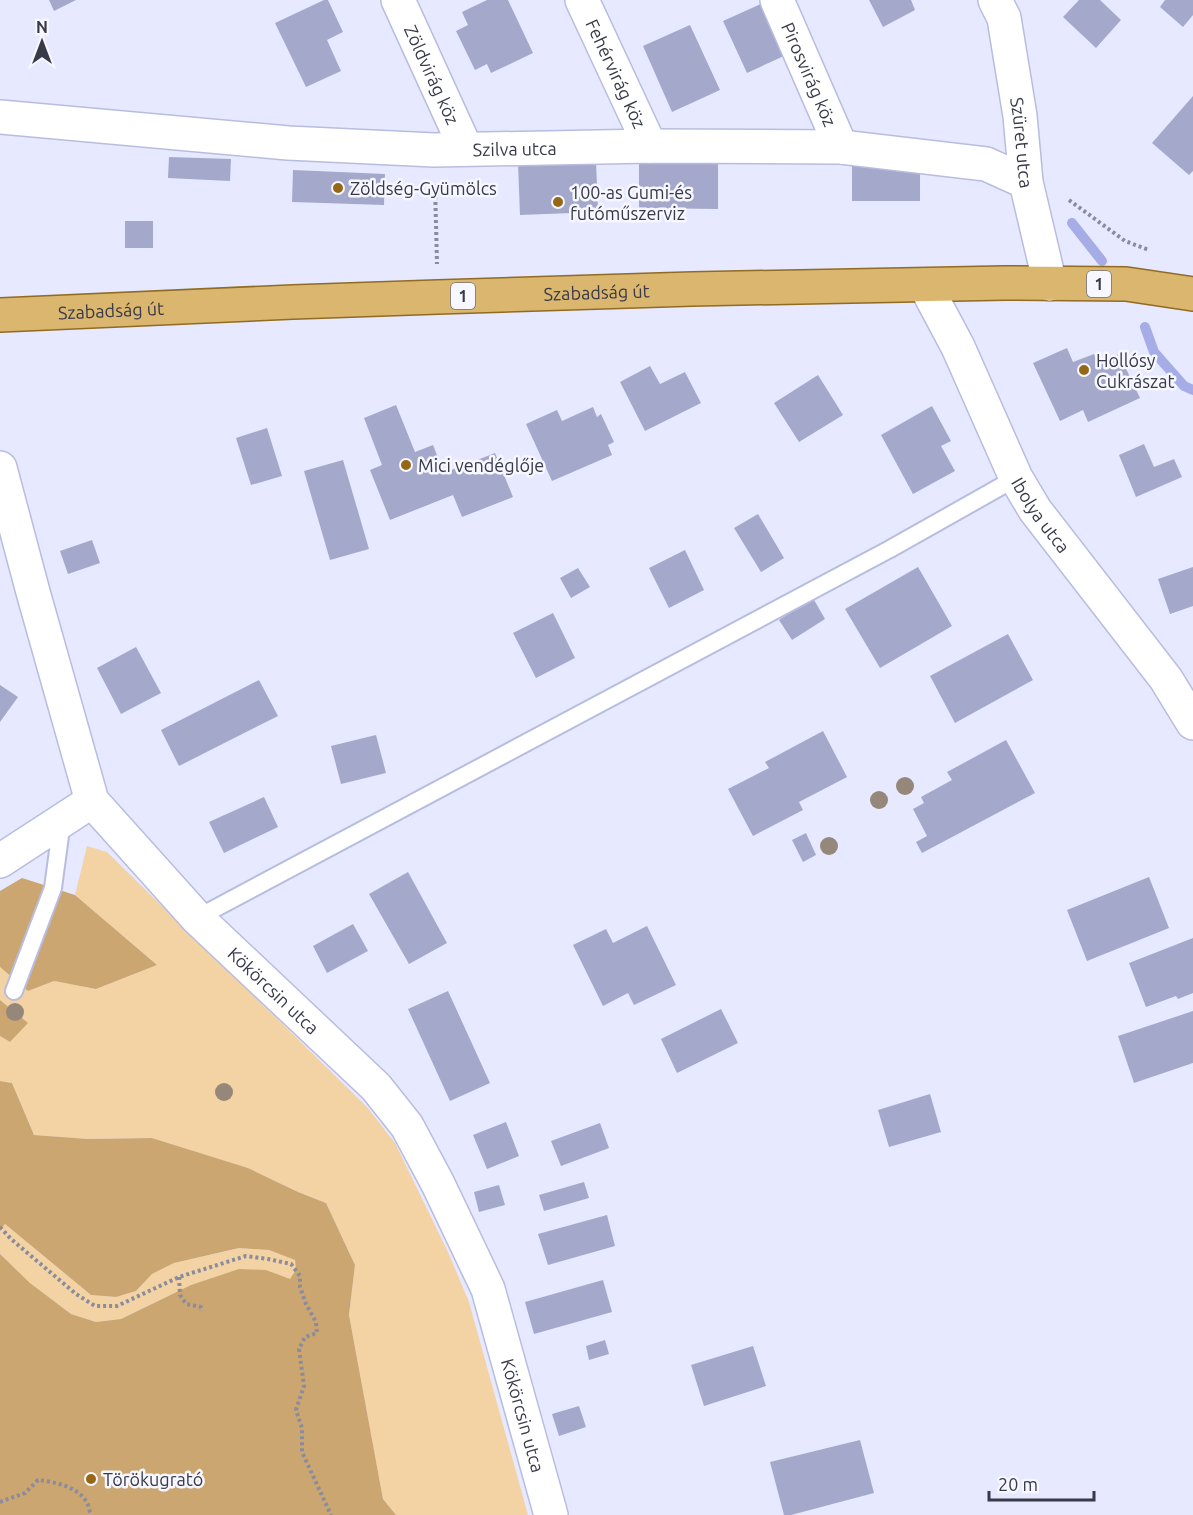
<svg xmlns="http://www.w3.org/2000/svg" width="1193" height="1515" font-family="Ubuntu,sans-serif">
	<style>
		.green { fill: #f3d2a4 }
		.forest { fill: #cba670 }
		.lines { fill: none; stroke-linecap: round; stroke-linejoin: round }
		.stream { stroke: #a5ace6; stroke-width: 10 }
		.building { fill: #a4a9cb }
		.lane-casing { stroke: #b8bde0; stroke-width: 20 }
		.street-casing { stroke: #b8bde0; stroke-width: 36 }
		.primary-casing { stroke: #916b22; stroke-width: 36 }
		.path { stroke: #8a8c9e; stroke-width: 4; stroke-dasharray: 3 3; stroke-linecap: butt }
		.lane { stroke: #fff; stroke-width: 16 }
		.street { stroke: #fff; stroke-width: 33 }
		.primary { stroke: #dab66e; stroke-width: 33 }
		.tree { fill: #95887a }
		.poi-dot { fill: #966816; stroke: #f6f7ff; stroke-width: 2 }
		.labels { text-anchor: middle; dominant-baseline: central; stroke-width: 5; stroke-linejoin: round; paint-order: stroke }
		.shield { fill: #f6f7ff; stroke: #71737f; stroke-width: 1.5 }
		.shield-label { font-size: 16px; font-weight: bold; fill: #383a48 }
		.street-label { font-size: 18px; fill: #383a48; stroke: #f6f7ff }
		.poi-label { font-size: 18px; fill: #383a48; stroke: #f6f7ff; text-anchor: start }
	</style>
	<rect width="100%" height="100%" fill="#e6e9ff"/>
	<path class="green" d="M87,846l20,6 260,255 28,36 53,109 21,50 59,213h-132l-13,-16 -34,-184 6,-50 -29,-62 -28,-11 -50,-24 -96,-30 -64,1 -54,-4 -22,-52 -12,-2v-45l10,6 17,-19 -27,-23v-33l28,24 26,-10 42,8 61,-24 -82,-70z
		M5,1224l86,71 25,2 20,-6 16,-17 22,-11 65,-15 31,2 25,10 1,10 -6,10 -24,-10 -75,15 -70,34 -25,3 -25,-8 -41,-31 -30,-29v-24z"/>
	<path class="forest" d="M22,878l53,17 82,70 -61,24 -42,-8 -26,10 -28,-24v-76z
		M0,1000l28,23 -18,19 -10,-6z
		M0,1081l12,2 22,52 54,4 64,-1 96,30 50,24 28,11 29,62 -6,50 34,184 13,16h-396v-261l30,29 41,31 25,8 25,-3 70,-34 48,-16 27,1 24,9 6,-9 -1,-10 -26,-10 -30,-2 -65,15 -22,11 -16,17 -20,6 -25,-2 -86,-71 -5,6z"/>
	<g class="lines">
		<path class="stream" d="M1072,223l30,38
			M1145,327l9,25 30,34 9,4"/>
	</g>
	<path class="building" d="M49,0h27l-22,11z
		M324,0h4l15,32 -16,8 14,31 -35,16 -31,-64z
		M487,0h21l25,53 -42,20 -4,-9 -12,6 -19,-39 12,-6 -6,-13z
		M869,0h42l4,10 -32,17z
		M1079,0h21l21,20 -25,28 -33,-31z
		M1165,0h28v15l-10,12 -23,-20z
		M763,3l23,52 -39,18 -24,-52z
		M690,25l30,65 -48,22 -29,-66z
		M1193,96v75l-4,4 -37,-32z
		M169,157l62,2 -1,22 -62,-3z
		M596,161l2,51 -78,3 -2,-52z
		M639,161h79v48l-79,-1z
		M852,165h68v36h-68z
		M293,170l92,4 -1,31 -92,-3z
		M125,221h28v27h-28z
		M1067,348l6,14 21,-8 4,9 21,-9 21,44 -52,24 -5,-12 -23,11 -27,-58z
		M650,366l10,18 25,-12 16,31 -56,28 -25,-49z
		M818,375l25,40 -44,27 -25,-39z
		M396,405l19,47 18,-7 11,28 51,-20 18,44 -51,20 -9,-22 -63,25 -20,-50 12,-5 -18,-47z
		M932,406l19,35 -10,5 14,25 -42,23 -32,-59z
		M593,407l4,10 4,-3 13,28 -6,3 4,10 -60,26 -26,-57 31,-14 5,11z
		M267,428l15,48 -31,9 -15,-47z
		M1144,444l10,23 20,-8 8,18 -46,20 -17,-42z
		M343,460l26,89 -39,11 -26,-89z
		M758,514l26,44 -23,14 -27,-44z
		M92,540l8,23 -32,11 -8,-23z
		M685,550l19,40 -35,18 -20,-40z
		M918,567l34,59 -72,42 -35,-59z
		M1193,567v39l-23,8 -12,-35z
		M578,568l12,19 -19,11 -11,-20z
		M813,598l12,21 -33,21 -13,-20z
		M553,613l22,45 -39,20 -23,-45z
		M1008,634l25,46 -78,43 -25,-47z
		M136,647l25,46 -40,21 -24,-46z
		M259,680l19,36 -99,50 -18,-36z
		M0,685l18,12 -18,25z
		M823,731l24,46 -48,25 4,8 -50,26 -25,-47 41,-21 -4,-6z
		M376,735l10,38 -45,11 -10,-38z
		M1006,740l29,53 -113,60 -6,-11 11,-6 -14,-27 11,-6 -3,-6 31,-17 -5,-8z
		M264,797l14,30 -54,26 -15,-31z
		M806,833l10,22 -13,7 -11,-22z
		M408,872l39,71 -38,21 -40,-70z
		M1149,877l20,51 -82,33 -20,-51z
		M353,924l15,27 -41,22 -14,-27z
		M647,926l29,59 -42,20 -6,-12 -25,13 -30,-61 33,-16 7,14z
		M1193,938v55l-15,6 -2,-3 -30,11 -17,-44z
		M448,991l42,92 -40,18 -42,-92z
		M721,1009l17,34 -61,30 -16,-34z
		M1193,1011v52l-59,20 -16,-47z
		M930,1094l11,38 -52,15 -11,-37z
		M506,1122l13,34 -32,13 -14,-34z
		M600,1123l9,25 -48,18 -10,-25z
		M584,1182l5,16 -45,13 -5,-16z
		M499,1185l6,20 -26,7 -5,-20z
		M607,1215l8,31 -67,19 -10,-31z
		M603,1280l9,32 -78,22 -9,-32z
		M605,1340l4,14 -20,6 -3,-14z
		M753,1346l13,40 -62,20 -13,-41z
		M579,1406l7,21 -27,9 -7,-22z
		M860,1440l14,53 -83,22h-7l-14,-53z"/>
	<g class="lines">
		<g class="lane-casing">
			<path id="lane" d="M197,918l693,-369 126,-71
				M14,991l39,-103 9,-67"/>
		</g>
		<g class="street-casing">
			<g id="street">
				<path id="s1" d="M398,0l68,149"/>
				<path id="s2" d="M582,0l68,146"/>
				<path id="s3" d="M777,0l64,147"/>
				<path id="s4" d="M995,0l9,18 16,98 6,66 24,102"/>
				<path id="s5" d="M0,117l288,26 146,7 216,-4 191,1 145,17 40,18"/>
				<path id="s6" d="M925,285l33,62 58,131 19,32 131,169 27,44"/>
				<path id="s7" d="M0,468l33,124 59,209 105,117 179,169 31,39 31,58 50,105 63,226"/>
				<path d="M0,861l92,-60"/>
			</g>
		</g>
		<g class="primary-casing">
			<g id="primary">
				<path id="s8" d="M0,315l293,-13 145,-5 254,-8 313,-6 121,1 67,10"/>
			</g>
		</g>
		<path class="path" d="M435,184l2,80
			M1069,200l56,41 24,9
			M0,1227l11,12 65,55 19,12h22l62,-29 67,-21 22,3 23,5 9,12v11l6,17 10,18 1,11 -12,4 -6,12 5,37 -8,24 6,18v24l29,63
			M179,1277l1,18 6,9 15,3v4
			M0,1502l25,-9 13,-13c17,2 38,6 48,21 3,4 3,10 5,14"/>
		<use href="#lane" class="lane"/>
		<use href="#street" class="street"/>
		<use href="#primary" class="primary"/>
	</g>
	<g class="tree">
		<circle cx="905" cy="786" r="9"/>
		<circle cx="879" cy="800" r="9"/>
		<circle cx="829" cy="846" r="9"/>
		<circle cx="15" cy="1012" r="9"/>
		<circle cx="224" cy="1092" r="9"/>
	</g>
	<g class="poi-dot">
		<circle cx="338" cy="188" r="6"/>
		<circle cx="558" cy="202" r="6"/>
		<circle cx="1084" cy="370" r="6"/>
		<circle cx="406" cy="465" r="6"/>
		<circle cx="91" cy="1479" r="6"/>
	</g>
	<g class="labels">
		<g class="shield">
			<rect x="1087" y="271" width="24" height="26" rx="4.5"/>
			<rect x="451" y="283" width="24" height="26" rx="4.5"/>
		</g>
		<g class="shield-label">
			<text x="1099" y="284">1</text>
			<text x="463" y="296">1</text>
		</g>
		<g class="street-label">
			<text stroke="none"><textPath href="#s2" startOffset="81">Fehérvirág köz</textPath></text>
			<text stroke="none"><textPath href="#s3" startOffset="81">Pirosvirág köz</textPath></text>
			<text stroke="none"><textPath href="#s1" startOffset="82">Zöldvirág köz</textPath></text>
			<text stroke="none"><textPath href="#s4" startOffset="146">Szüret utca</textPath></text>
			<text stroke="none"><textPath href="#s5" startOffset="516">Szilva utca</textPath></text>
			<text stroke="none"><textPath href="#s8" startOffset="597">Szabadság út</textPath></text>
			<text stroke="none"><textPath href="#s8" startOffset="111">Szabadság út</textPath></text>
			<text stroke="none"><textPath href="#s6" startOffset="258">Ibolya utca</textPath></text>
			<text stroke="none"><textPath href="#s7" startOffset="608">Kökörcsin utca</textPath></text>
			<text stroke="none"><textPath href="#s7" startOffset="1112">Kökörcsin utca</textPath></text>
		</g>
		<g class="poi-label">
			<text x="350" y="188">Zöldség-Gyümölcs</text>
			<text x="570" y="192">100-as Gumi-és<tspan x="570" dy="21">futóműszerviz</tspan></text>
			<text x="1096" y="360">Hollósy<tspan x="1096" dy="21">Cukrászat</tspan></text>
			<text x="418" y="465">Mici vendéglője</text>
			<text x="103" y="1479">Törökugrató</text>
		</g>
	</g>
	<g transform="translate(42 42)" stroke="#f6f7ff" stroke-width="4.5" paint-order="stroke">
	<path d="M0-4.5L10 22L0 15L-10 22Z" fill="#383a48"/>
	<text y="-9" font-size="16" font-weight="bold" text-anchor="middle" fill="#383a48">N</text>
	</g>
	<path d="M989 1491v9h105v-9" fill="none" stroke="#383a48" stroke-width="3"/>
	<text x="998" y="1491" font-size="18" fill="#383a48" stroke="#f6f7ff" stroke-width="4.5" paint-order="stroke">20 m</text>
</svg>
